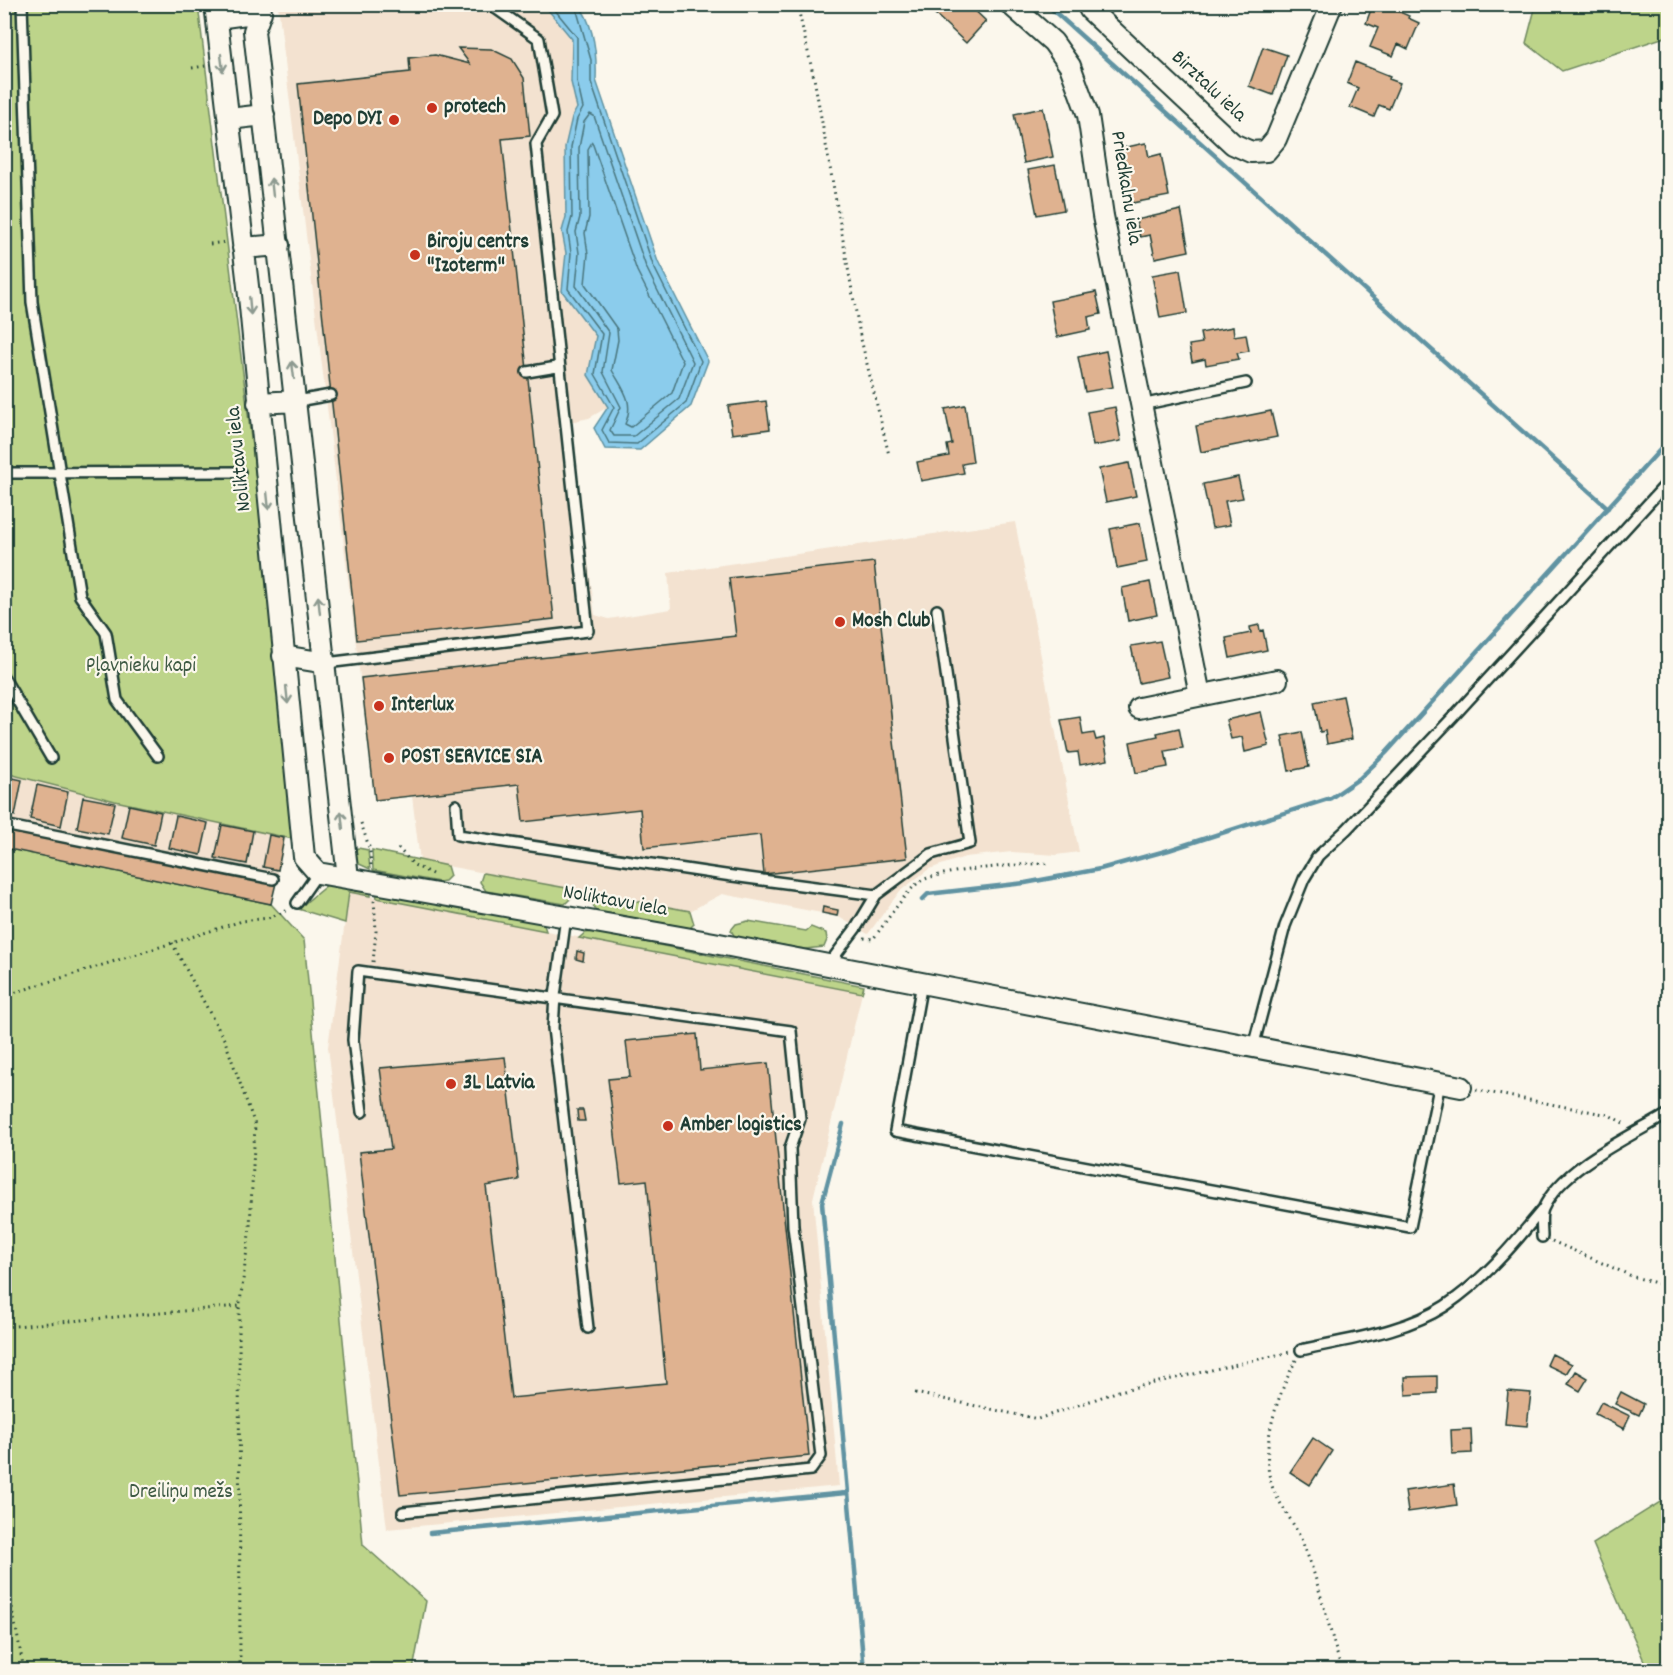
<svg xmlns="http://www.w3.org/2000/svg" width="1673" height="1675" font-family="Dekko,sans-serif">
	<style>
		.built { fill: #f3e2d0 }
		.green { fill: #bdd48a; stroke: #6e885f; stroke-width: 1.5 }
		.water { fill: #8bccec; stroke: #6093a2; stroke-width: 1.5 }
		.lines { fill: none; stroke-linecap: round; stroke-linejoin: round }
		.shore { stroke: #4a767e; stroke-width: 1.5 }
		.stream { stroke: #6093a2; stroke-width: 4.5 }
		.building { fill: #dfb290; stroke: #1f3d34; stroke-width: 1.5 }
		.service-casing { stroke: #1f3d34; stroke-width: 14 }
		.minor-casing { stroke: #1f3d34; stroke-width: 24 }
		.path { stroke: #1f3d34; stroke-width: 3; stroke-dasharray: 1.5 4.5; stroke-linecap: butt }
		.service { stroke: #fbf7ec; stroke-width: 9 }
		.minor { stroke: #fbf7ec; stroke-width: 20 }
		.oneway { stroke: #8d9a90 }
		.poi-dot { fill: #c8321e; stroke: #fbf7ec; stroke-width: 2 }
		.labels { text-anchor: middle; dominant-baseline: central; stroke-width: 4.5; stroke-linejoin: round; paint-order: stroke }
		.street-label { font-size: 21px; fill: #1f3d34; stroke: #fbf7ec }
		.poi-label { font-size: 21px; font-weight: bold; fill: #1f3d34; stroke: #fbf7ec; text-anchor: start }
		.park-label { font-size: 21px; fill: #3f5b45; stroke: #fbf7ec }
	</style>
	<rect width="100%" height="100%" fill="#fbf7ec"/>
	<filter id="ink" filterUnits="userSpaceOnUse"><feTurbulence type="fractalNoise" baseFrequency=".0167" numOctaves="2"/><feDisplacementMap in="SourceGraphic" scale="12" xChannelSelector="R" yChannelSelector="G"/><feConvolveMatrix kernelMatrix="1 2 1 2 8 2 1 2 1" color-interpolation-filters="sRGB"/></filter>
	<g filter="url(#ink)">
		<path class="built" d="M278,5h266l28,34 -1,43 6,26 -5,9 -7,30 1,70 -4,14 4,22 -4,38 34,45 -8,39 20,32 -19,11 -19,4 25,193 14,4 62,-10 -3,-36 347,-51 64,330 -23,3 -44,-3 -47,5 -36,12 -29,22 -32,43 -31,-18 -115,-22 -32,17 -270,-50 -8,-65 -37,4z
			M4,773l111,28 171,36 -15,67 -266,-56z
			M349,892l513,101 -49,206 26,287 -452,43 -59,-482z"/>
		<path class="green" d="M4,5h194l97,793 3,42 -183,-39 -110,-28z
			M1536,5h132v31l-106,35 -36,-28z
			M5,848l266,56 33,36 59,605 63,56 -13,69h-408z
			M358,848l10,2 2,19 -15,-7 -1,-12z
			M372,850l75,16 3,10 -5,5 -6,1 -66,-12z
			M483,873l89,16 2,6 -9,9 -79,-13 -6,-9z
			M340,884l30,7v5l-21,-4 -4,31 -47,-14 29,-24z
			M376,892l162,28 6,5 2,6 -169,-33z
			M597,894l93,17 4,13 -4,4 -94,-17 -3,-6z
			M748,921l58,10 5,-4 15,6 1,7 -3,7 -19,2 -70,-12 -4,-7 5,-6z
			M594,932l270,54 -2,7 -283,-55 6,-5z
			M1668,1497v173h-20l-55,-126z"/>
		<path class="water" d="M544,5h35c15,20 18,50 17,75l62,182 50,99 -17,45 -51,44 -35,-1 -11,-21 14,-21 -20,-32 8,-39 -34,-45 4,-38 -4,-22 4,-14 -1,-70 7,-30 5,-9 -6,-26 1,-43z"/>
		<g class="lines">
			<path class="shore" d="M550,4l27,33v44l6,27 -6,11 -6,28 1,70 -4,15 3,21 -3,36 34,45 -7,40 19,33 -12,23 7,13 28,1 49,-41 15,-42 -48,-96 -62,-183v-22l-16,-56
				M590,114l4,2 52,151 47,95 -14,37 -45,37h-20l-4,-6 11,-23 -18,-35 6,-39 -33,-47 3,-33 -3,-21 4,-15 -1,-69 5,-26z
				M592,142l45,129 46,91 -11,31 -41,34 -6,-3c10,-22 -2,-34 -13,-54l6,-30 -1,-11 -32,-45 3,-30 -3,-21 4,-16 -1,-68z"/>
			<path class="stream" d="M1046,4l562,504
				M922,900l6,-6 97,-11 75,-14 69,-19 162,-52 29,-20 26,-25 282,-312
				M843,1124l-21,79 42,467
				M430,1533l416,-40
				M4,1668l1,2"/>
		</g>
		<path class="building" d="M944,4h24l18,17 -20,22 -31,-29z
			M1373,4h9l27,12 -1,2 11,5 -11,26 -10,-5 -5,12 -23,-9 8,-19 -12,-5z
			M1263,47l24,8 -14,40 -24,-9z
			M458,48l33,1 21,10 12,19 6,58 -28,3 52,480 -197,21 -59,-556 112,-12 -1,-14 26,-3 35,9z
			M1355,62l35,14 -1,3 11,4 -11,26 -10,-4 -5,12 -24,-10 8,-19 -11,-5z
			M1043,108l10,49 -29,6 -10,-49z
			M1146,143l3,14 12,-3 8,42 -37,7 -10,-55z
			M1055,165l9,45 -27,5 -9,-45z
			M1181,210l8,41 -34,7 -5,-23 -10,2 -4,-17z
			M1180,270l7,43 -27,5 -8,-43z
			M1096,292l5,22 -13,3 2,13 -33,7 -7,-36z
			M1233,327l1,9 12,-2 3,17 -12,2 2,6 -33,6 -1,-6 -13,3 -3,-17 13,-2 -2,-10z
			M1106,351l7,36 -28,5 -7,-35z
			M766,401l4,28 -38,5 -4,-28z
			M965,405l8,57 -11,2 2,9 -43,8 -4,-19 32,-6 -2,-11 5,-1 -7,-35z
			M1115,407l6,34 -28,5 -6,-34z
			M1271,411l6,26 -76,15 -5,-26z
			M1129,463l7,33 -30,6 -7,-33z
			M1238,477l5,21 -18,3 5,24 -18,3 -9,-44z
			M1140,523l7,39 -30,6 -7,-39z
			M874,562l33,296 -143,16 -4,-39 -116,13 -4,-39 -117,13 -4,-38 -144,16 -14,-122 375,-42 -7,-58z
			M1150,582l7,33 -29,6 -6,-33z
			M1259,625l1,6 3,-1 4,20 -37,8 -4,-20 25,-5 -1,-6z
			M1160,641l8,36 -29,6 -8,-37z
			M1343,696l9,43 -25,5 -2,-13 -5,1 -6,-30z
			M1261,712l8,34 -24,6 -3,-15 -11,2 -5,-19z
			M1080,717l3,18 11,-2 2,7 8,-2 4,22 -28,5 -2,-13 -10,1 -7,-33z
			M1179,728l4,20 -18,3 3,16 -32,6 -6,-31 28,-6 -1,-3z
			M1302,732l7,35 -20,4 -7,-35z
			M4,776l18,4 -7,36 -11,-2z
			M37,785l31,7 -7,34 -31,-7z
			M83,797l32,6 -7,31 -31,-6z
			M129,805l32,7 -7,33 -32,-7z
			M176,816l32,7 -7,32 -32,-7z
			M222,825l31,6 -6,33 -32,-6z
			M4,828l272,55 -5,21 -267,-56z
			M269,835l15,3 -6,32 -15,-3z
			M823,907l15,3 -1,6 -15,-3z
			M577,951l7,2 -1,8 -7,-2z
			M697,1034l3,36 68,-7 41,393 -409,39 -41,-343 32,-3 -11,-81 125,-11 14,123 -33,6 25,212 155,-15 -19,-203 -26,3 -13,-104 22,-2 -4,-36z
			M577,1110h6l2,11h-7z
			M1552,1354l20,10 -6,10 -19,-9z
			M1576,1371l12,7 -8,13 -12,-7z
			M1437,1376v17l-31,2 -1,-18z
			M1508,1391l23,2 -4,33 -22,-2z
			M1621,1392l23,12 -5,11 -24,-11z
			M1601,1402l29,14 -6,13 -29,-15z
			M1471,1429l1,24 -20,1 -1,-24z
			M1313,1438l19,13 -22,34 -20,-13z
			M1454,1484l3,21 -49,7 -3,-21z"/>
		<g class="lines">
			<g class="service-casing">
				<path id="service" d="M22,4l10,298 48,294 26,37 11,67 41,56
					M527,372l30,-5
					M297,401l34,-6
					M1141,405l105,-22
					M4,473l236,-1
					M326,663l262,-32 -52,-487 16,-28 -13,-77 -48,-34
					M4,678l47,80
					M456,805l2,30 267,40 151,20
					M4,825l269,54
					M297,903l21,-30
					M566,917l-11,79 -2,32 35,300
					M828,965l28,-37 20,-33 55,-41 39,-11 -33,-233
					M922,983l-27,148 515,96 30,-144
					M1253,1047l32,-121 19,-47 14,-23 29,-27 106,-112 215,-235
					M362,1112l-9,-72 5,-69 433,60 9,88 -10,29 3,78 28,230 -10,14 -408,42
					M1542,1237c0,-8 -2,-21 1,-28 19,-42 87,-72 125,-95
					M1301,1350c47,-11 102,-17 144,-44 38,-25 68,-61 97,-96"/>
			</g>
			<g class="minor-casing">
				<path id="minor" d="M215,4l33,282 56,571 14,16 396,70 747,144
					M260,4l1,8 -7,19 94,847
					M1010,4l43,38 17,24 18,49 15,101 97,479
					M1087,4l3,6 143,134 18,8 15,-1 10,-12 56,-135
					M217,18l44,-6
					M229,119l35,-4
					M243,248l36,-3
					M258,403l39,-2
					M283,656l43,7
					M1139,708l138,-28"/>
			</g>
			<path class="path" d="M797,4l17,74 46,257 29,120
				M192,68l13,-2
				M210,244l16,-2
				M361,823l9,27 1,16
				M398,848l16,17 18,9
				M864,938l9,1c12,-15 32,-48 48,-58 18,-11 104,-17 128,-18
				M172,943l53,98 30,84 -5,102 -11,83 1,360
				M373,962l3,-31 -2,-32
				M4,996l238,-75 26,-3 21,-8
				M1476,1090l133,25 18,10
				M1552,1241l82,36 34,9
				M4,1327l235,-21
				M1296,1360c-19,36 -39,92 -22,131 8,17 20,32 27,48 17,38 28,91 41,131
				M915,1393l123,26 81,-28 171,-39
				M4,1566l20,104"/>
			<use href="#service" class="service"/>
			<use href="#minor" class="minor"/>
		</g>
		<defs><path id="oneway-shaft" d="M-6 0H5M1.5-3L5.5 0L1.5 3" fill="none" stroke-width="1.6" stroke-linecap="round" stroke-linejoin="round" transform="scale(1.5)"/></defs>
		<g class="oneway">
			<use href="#oneway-shaft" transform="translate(222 63) rotate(83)"/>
			<use href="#oneway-shaft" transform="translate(272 187) rotate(-96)"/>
			<use href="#oneway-shaft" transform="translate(250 306) rotate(85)"/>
			<use href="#oneway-shaft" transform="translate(293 370) rotate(-97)"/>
			<use href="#oneway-shaft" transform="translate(268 501) rotate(84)"/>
			<use href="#oneway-shaft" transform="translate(319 605) rotate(-96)"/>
			<use href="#oneway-shaft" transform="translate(287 695) rotate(84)"/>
			<use href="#oneway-shaft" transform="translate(342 820) rotate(-96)"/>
		</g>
	</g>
	<g class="poi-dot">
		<circle cx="432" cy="108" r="6"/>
		<circle cx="394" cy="120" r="6"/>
		<circle cx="415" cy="255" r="6"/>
		<circle cx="840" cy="622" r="6"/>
		<circle cx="379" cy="706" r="6"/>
		<circle cx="389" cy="758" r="6"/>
		<circle cx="451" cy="1084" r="6"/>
		<circle cx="668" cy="1126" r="6"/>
	</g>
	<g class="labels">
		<g class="street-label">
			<text transform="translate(1208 87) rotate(43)">Birztalu iela</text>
			<text transform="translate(1125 188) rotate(81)">Priedkalnu iela</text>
			<text transform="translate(240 459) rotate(-96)">Noliktavu iela</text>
			<text transform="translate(615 902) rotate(10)">Noliktavu iela</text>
		</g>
		<g class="poi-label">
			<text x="444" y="108">protech</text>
			<text x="382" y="120" text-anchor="end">Depo DYI</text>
			<text x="427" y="243">Biroju centrs<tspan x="427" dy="24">"Izoterm"</tspan></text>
			<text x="852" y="622">Mosh Club</text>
			<text x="391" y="706">Interlux</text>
			<text x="401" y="758">POST SERVICE SIA</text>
			<text x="463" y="1084">3L Latvia</text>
			<text x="680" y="1126">Amber logistics</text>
		</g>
		<g class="park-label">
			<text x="141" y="667">Pļavnieku kapi</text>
			<text x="181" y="1493">Dreiliņu mežs</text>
		</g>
	</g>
	<rect width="1673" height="1675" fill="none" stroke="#fbf7ec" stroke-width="24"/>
	<rect x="12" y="12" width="1649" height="1651" fill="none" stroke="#1f3d34" stroke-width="2" filter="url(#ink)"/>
</svg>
